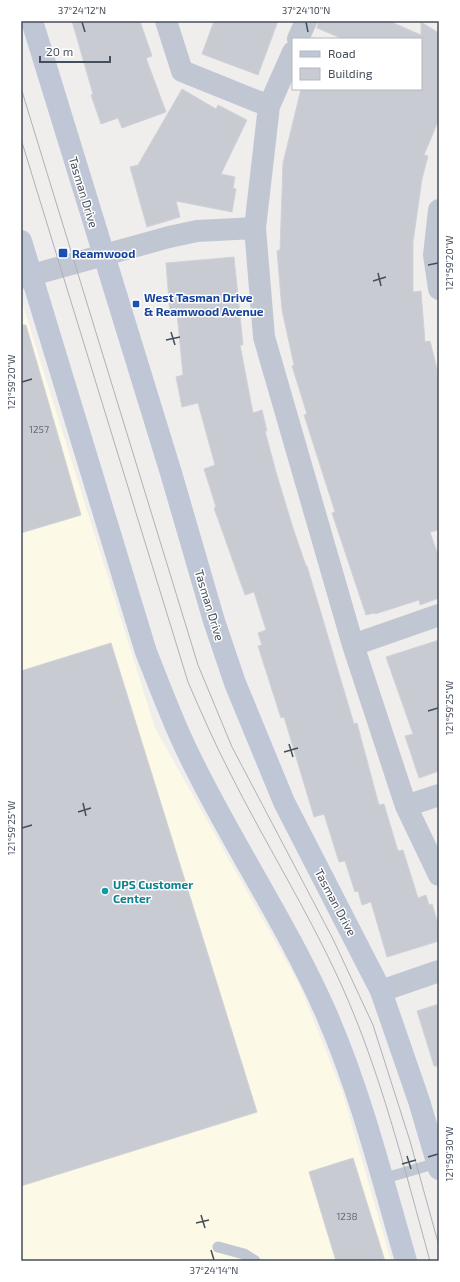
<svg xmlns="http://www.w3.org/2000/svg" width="460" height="1282" font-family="'Exo 2',sans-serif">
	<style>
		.commercial { fill: #fcf9e6 }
		.building { fill: #c9cbd3; stroke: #d1d2d9 }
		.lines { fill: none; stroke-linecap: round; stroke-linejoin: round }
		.service { stroke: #c0c7d3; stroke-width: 11 }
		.minor { stroke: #c0c7d3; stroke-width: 22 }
		.secondary { stroke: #bfc7d7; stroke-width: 22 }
		.tram { stroke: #afb1b8; stroke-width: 1 }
		.ticks { fill: none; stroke: #454e5b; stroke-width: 1.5 }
		.transit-dot { fill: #1a4fb4; stroke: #fff; stroke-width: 1.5 }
		.culture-dot { fill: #0f9aa8; stroke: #fff; stroke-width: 1.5 }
		.labels { text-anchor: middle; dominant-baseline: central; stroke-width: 3; stroke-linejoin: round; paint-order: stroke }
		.number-label { font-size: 10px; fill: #666d79 }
		.street-label { font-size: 12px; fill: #454e5b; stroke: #fff }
		.transit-label { font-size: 12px; font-weight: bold; fill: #164399; stroke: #fff; text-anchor: start }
		.culture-label { font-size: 12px; font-weight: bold; fill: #0d838f; stroke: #fff; text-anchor: start }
		.neatline { fill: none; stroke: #454e5b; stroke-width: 1.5 }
		.ticks-label { font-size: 10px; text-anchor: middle; fill: #454e5b }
	</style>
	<rect width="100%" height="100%" fill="#f0eeed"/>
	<path class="commercial" d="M21,299l134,429 144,256 43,107 49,170h-370z"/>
	<path class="building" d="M72,21h68l12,35 -6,2 20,54 -44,16 -4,-10 -17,6 -10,-29 2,-1z
		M214,21h64l-20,54 -56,-21z
		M318,21h71l32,14v-13l18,11v86l-15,36 4,1 -6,23 -9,63v50l8,-1 4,51 5,-1 9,36v153l-9,2 9,26v40l-19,7 -1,-5 -44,14 -1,-1 -8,2 -34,-102 3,-1 -31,-97 3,-1 -15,-48 2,-1 -12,-55 -5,-59 3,-1 3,-87 18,-74h120v-50h-78l-26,-11z
		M182,89l34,20 2,-4 29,15 -26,54 14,3 -2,11 3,1 -4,23 -56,-11 4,16 -33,10 -17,-60 8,-2z
		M234,257l9,88h-3l13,68 9,-3 5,21h-2l11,41 17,56 13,38h1l47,158 3,-1 22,82 5,-1 14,47 5,-1 15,48 8,-3 3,10 3,-1 7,23v14l-52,16 -16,-55 -9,3 -4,-14 -3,1 -10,-31 -6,1 -15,-48 -10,3 -30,-100 -3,1 -23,-72 4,-1 -4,-12 8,-3 -12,-38 -9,3 -31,-87 2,-1 -12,-38 11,-4 -17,-62 -16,4 -6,-30 7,-2 -6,-62 -7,1 -4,-51z
		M21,325h5l55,190 -60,18z
		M439,640v131l-20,7 -14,-42 8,-2 -27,-77z
		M111,643l146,469 -236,74v-515z
		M439,1004v62h-5l-17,-55z
		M353,1158l32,103h-49l-27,-89z"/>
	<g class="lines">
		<path class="service" d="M382,1179l55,-16
			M218,1247l26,7 11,7"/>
		<path class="minor" d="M166,21l16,50 87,35
			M298,39l8,-18
			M293,52l-24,54 -14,122 9,109 89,308 53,161 33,69
			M439,210l-5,45 5,34
			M21,278l148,-41 28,-6 58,-3
			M353,645l86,-30
			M406,806l33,-11
			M381,991l58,-20"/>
		<path class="secondary" d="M32,21l139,452 43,148 21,62 49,119 97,189 38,110 20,68
			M21,241l125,411c14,35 27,71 44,105 42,87 97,167 136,256 35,80 56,165 80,248"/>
		<path class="tram" d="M21,88l177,577 34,82 101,192 40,86 37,116 29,105
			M21,139l167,543c13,30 26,60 41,89 36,72 79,140 112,213 40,89 63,183 89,277"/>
	</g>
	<path class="ticks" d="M82,22l3,10M306,22l2,10M428,265l10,-2M378,273l3,13M373,281l13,-4M171,332l4,13M166,340l14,-3M22,382l10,-3M428,711l10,-3M289,744l4,13M284,752l14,-4M83,803l3,13M78,812l13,-4M22,828l10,-3M407,1156l4,13M428,1157l10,-3M402,1164l14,-4M201,1215l4,13M196,1223l13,-3M211,1250l3,10"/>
	<g class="transit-dot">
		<rect x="58" y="248" width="10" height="10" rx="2"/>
		<rect x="132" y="300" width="8" height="8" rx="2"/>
	</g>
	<circle class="culture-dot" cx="105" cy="891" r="4"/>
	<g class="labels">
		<g class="number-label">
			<text x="39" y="429">1257</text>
			<text x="347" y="1216">1238</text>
		</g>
		<g class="street-label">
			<text transform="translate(84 192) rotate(73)">Tasman Drive</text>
			<text transform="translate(210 605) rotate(73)">Tasman Drive</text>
			<text transform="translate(336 902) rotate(62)">Tasman Drive</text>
		</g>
		<g class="transit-label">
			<text x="72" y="253">Reamwood</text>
			<text x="144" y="297">West Tasman Drive<tspan x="144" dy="14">&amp; Reamwood Avenue</tspan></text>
		</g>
		<g class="culture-label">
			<text x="113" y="884">UPS Customer<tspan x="113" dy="14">Center</tspan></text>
		</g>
	</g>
	<rect width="460" height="1282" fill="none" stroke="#ffffff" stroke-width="44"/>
	<rect x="292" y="38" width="130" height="52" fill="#ffffff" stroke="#b5b8bd"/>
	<rect x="300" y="51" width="20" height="6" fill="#bfc7d7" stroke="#b5b8bd"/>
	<text x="328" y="58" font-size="12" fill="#454e5b">Road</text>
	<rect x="300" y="68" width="20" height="12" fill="#c9cbd3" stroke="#b5b8bd"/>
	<text x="328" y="78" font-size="12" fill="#454e5b">Building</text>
	<path d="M40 56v6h70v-6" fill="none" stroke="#454e5b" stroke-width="2"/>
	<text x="46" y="56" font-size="12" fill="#454e5b" stroke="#ffffff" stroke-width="3" paint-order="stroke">20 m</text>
	<rect x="22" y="22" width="416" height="1238" class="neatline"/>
	<g class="ticks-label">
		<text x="82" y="14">37°24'12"N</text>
		<text x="306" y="14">37°24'10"N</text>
		<text transform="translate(449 263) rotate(-90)" y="4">121°59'20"W</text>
		<text transform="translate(11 382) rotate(-90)" y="4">121°59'20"W</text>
		<text transform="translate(449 708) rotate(-90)" y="4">121°59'25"W</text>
		<text transform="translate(11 828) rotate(-90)" y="4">121°59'25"W</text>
		<text transform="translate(449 1154) rotate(-90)" y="4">121°59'30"W</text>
		<text x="214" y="1274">37°24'14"N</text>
	</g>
</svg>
